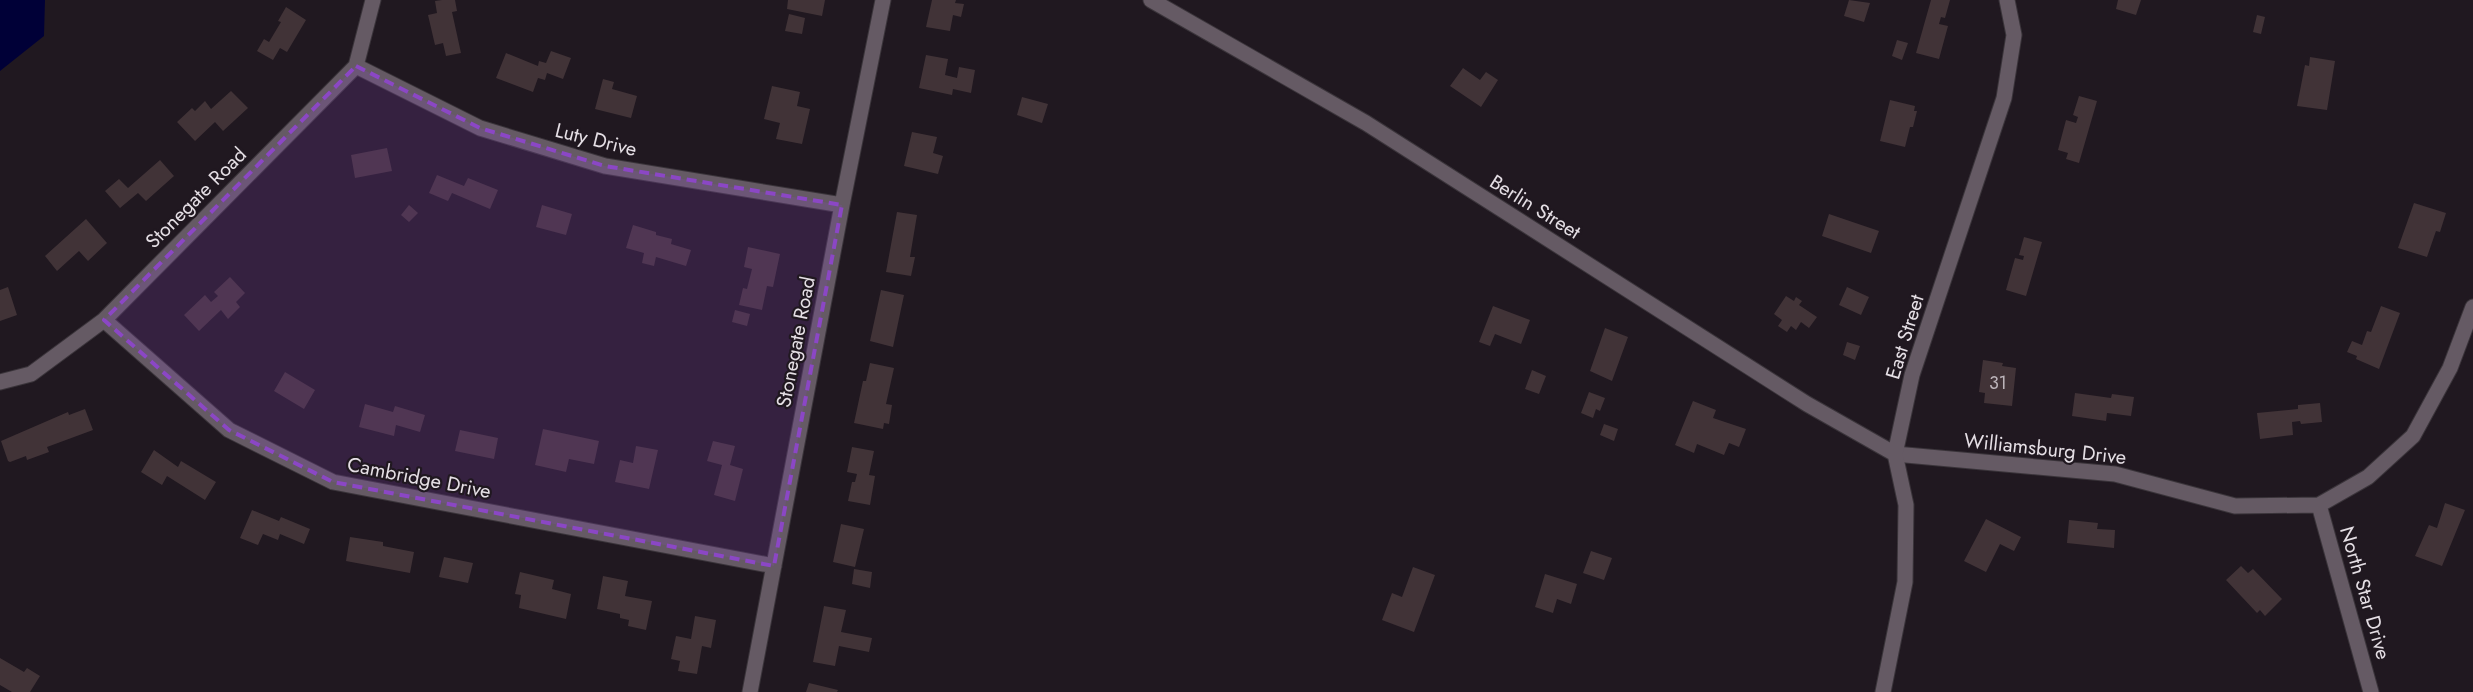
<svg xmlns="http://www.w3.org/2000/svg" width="2473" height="692" font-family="Jost,sans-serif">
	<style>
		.water { fill: #000037 }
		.building { fill: #413337 }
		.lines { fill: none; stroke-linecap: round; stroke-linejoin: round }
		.street-casing { stroke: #3a343a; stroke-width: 17 }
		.secondary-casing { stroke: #3a343a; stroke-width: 17 }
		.street { stroke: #655a64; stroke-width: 15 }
		.secondary { stroke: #655a64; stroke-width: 15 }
		.marked { fill: #8b47c5; fill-opacity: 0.2; stroke: #8b47c5; stroke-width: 4; stroke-dasharray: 10 6; stroke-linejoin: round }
		.labels { text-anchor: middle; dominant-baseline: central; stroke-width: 4.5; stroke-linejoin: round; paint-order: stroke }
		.number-label { font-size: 18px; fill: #bcb4ba }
		.street-label { font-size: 20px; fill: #e5dfe5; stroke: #201820 }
	</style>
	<rect width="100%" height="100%" fill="#201820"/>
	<path class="water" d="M0,0h45l-1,36 -44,35z"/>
	<path class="building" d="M442,0h13l2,11 -5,1 9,41 -15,3 -3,-13 -8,2 -7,-30 9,-2 -2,-12z
		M788,0h37l-3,16 -35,-7z
		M932,0h24l-1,3 9,1 -3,13 -8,-2 -3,16 -24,-4z
		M1849,0l21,3 -6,19 -20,-6z
		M1931,0h19l-5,18 -4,-1 -2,7 9,2 -9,33 -23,-6z
		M2118,0h23l-5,15 -20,-6z
		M286,7l20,13 -19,32 -7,-4 -7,12 -16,-9 7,-12 5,3 12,-20 -3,-1z
		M789,14l16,4 -3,16 -17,-3z
		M2257,15l8,2 -4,17 -8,-2z
		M1897,40l11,3 -6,17 -10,-4z
		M551,51l20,7 -8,21 -16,-6 -2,7 -7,-2 -5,14 -37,-14 10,-25 32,13 1,-5 7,2z
		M926,55l22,4 -3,16 12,3 2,-11 16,3 -4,23 -18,-4 -1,6 -33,-7z
		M2310,57l25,4 -8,49 -30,-4 8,-41 4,1z
		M1463,68l17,12 6,-8 12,8 -17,27 -31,-21z
		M603,79l11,3 -2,7 25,7 -6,22 -36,-9z
		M772,86l28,6 -3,14 13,3 -8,35 -26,-5 4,-16 -16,-4z
		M231,91l17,17 -25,23 -8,-9 -20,19 -18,-19 15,-14 3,3 10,-10 6,8z
		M2079,96l18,5 -18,62 -13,-4 2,-6 -10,-3 8,-30 10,3 2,-6 -5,-2z
		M1022,97l26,7 -6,19 -25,-8z
		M1890,100l25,6 -1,5h3l-4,16h-3l-5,20 -25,-6z
		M912,132l25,5 -4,16 10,3 -5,18 -34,-8z
		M387,148l5,23 -37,7 -4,-23z
		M160,160l14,16 -28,25 -8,-8 -18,15 -15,-17 14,-12 9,9z
		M437,175l27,11 4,-8 30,12 -8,19 -38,-16 -4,8 -19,-8z
		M2414,203l32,10 -6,19 -4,-1 -9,26 -29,-9z
		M409,205l9,8 -9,9 -8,-7z
		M542,205l30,9 -6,21 -30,-8z
		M897,212l20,3 -7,42h5l-4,19 -25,-4z
		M1829,214l50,17 -8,22 -49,-17z
		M86,219l21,24 -19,18 -9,-10 -22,20 -12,-15z
		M633,225l23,7v3l16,4 -1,5 20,6 -5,16 -30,-9 -2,9 -12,-3 2,-10 -18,-5z
		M2024,237l18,5 -16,54 -20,-6 9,-32 8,2 1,-4 -5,-1z
		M748,247l32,7 -7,33 -6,-1 -5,24 -23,-5 4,-17 4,1 5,-20 -8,-2z
		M230,277l15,16 -9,9 4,5 -12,12 -7,-9 -22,21 -15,-16 21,-20 6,7 7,-6 -4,-4z
		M8,287l9,28 -17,6v-31z
		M1847,287l22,10 -8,18 -22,-10z
		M881,290l23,5 -11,52 -23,-6z
		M1786,296l8,5 2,-4 6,4 -3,4 18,12 -8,11 -8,-6 -5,8 -5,-4 -4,6 -9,-6 4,-6 -8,-6z
		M1493,306l37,14 -9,24 -26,-10 -5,12 -11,-4z
		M2381,306l19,7 -21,56 -23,-10 1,-3 -10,-4 5,-11 10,4 5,-14 4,1z
		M735,310l15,4 -3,12 -15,-4z
		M1605,328l23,9 -16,44 -22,-10z
		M1847,342l13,4 -5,14 -12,-5z
		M1983,360l20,3 -1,3 14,2 -4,38 -28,-3 1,-10 -6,-1z
		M870,363l24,5 -8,36 6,1 -3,19 -5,-1 -1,6 -29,-6 9,-42h3z
		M1532,370l14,6 -7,18 -14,-5z
		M285,372l30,18 -11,19 -30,-18z
		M1589,392l16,6 -5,13 -4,-2 -3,9 -12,-5z
		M2075,393l36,5 1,-4 22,3 -3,19 -24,-3 -1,8 -34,-5z
		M1693,401l23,9 -3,8 33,11 -7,18 -10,-4 -5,12 -27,-11 -3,9 -19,-8z
		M2320,403l2,19 -21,2 -1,-3 -8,1 1,13 -33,4 -3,-26 41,-4v-4z
		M365,404l28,8 2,-6 30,9 -5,17 -24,-7 -2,11 -35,-9z
		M85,409l8,21 -46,17 2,5 -22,8 -1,-4 -16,6 -2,-1 -7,-20 67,-29 1,3z
		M1604,424l14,5 -4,12 -14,-6z
		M543,429l56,12 -5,23 -25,-5 -3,13 -31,-7z
		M460,430l38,8 -4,21 -39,-8z
		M713,441l22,5 -5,19 13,4 -8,32 -21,-6 8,-30 -15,-4z
		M636,446l22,4 -9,39 -34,-7 5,-22 13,3z
		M852,447l22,4 -5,24 6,1 -5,29 -22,-4 4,-19h3l2,-8 -10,-2z
		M154,450l24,17 3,-6 35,21 -11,18 -38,-24 -5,9 -21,-13z
		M2445,503l20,7 -23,56 -27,-10 14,-31 8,3z
		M252,510l27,11 2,-4 29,12 -6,15 -24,-10 -2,6 -15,-6 -5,11 -18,-7z
		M1986,519l35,18 -7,14 -14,-7 -14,28 -22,-11z
		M2069,520l29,3 -1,6 18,1 -1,18 -47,-5z
		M841,524l23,5 -9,38 -22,-5z
		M350,537l33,5v4l31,6 -4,21 -64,-12z
		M1591,551l21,7 -8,22 -21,-7z
		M444,557l29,6 -5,20 -29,-6z
		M2241,566l7,7 5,-4 29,30 -17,17 -5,-6 -3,3 -31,-33z
		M1413,567l22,8 -21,57 -32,-12 10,-27 10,4z
		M854,569l18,3 -2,16 -18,-4z
		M520,572l34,8 -2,9 19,5 -5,25 -47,-11 2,-13 -6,-1z
		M1545,574l32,10 -6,20 -14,-5 -4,14 -18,-6z
		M603,576l25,5 -3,15 27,5 -6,29 -18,-4 1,-6 -9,-2v-4l-23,-5z
		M824,606l22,4 -5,22 31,6 -3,14 -30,-6 -4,20 -22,-4z
		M695,616l21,4 -5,28 -9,-2 -5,28 -19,-3 2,-10 -9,-2 5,-23 15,3z
		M0,658l24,14 3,-4 13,8 -10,16h-18l-12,-7z
		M809,683l29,7 -1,2h-31z"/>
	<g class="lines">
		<g class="street-casing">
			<path id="street" d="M356,66l124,62 125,38 237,39
				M104,320l125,110 104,52 441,84
				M0,382l31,-8 73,-54 252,-254 17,-66
				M1895,454l220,20 120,32 84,-1 49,-28 45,-41 37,-68 23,-61
				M2319,505l52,187
				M750,692l92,-487 41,-205"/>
		</g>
		<g class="secondary-casing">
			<path id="secondary" d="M1151,0l215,123 441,281 88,50
				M1883,692l22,-110 1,-77 -11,-51 17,-79 92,-277 10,-63 -7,-35"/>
		</g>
		<use href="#street" class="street"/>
		<use href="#secondary" class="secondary"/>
	</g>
	<path class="marked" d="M356,66l124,62 125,38 237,39 -68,361 -441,-84 -104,-52 -125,-110z"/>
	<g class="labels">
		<g class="number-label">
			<text x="1998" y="383">31</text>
		</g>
		<g class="street-label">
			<text transform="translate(596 140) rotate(14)">Luty Drive</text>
			<text transform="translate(196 198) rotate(-45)">Stonegate Road</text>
			<text transform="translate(1535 207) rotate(32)">Berlin Street</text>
			<text transform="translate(1905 337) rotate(-73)">East Street</text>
			<text transform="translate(796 342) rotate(-79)">Stonegate Road</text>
			<text transform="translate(2045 449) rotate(6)">Williamsburg Drive</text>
			<text transform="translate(419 478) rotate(11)">Cambridge Drive</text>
			<text transform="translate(2365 593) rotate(74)">North Star Drive</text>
		</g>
	</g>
</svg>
